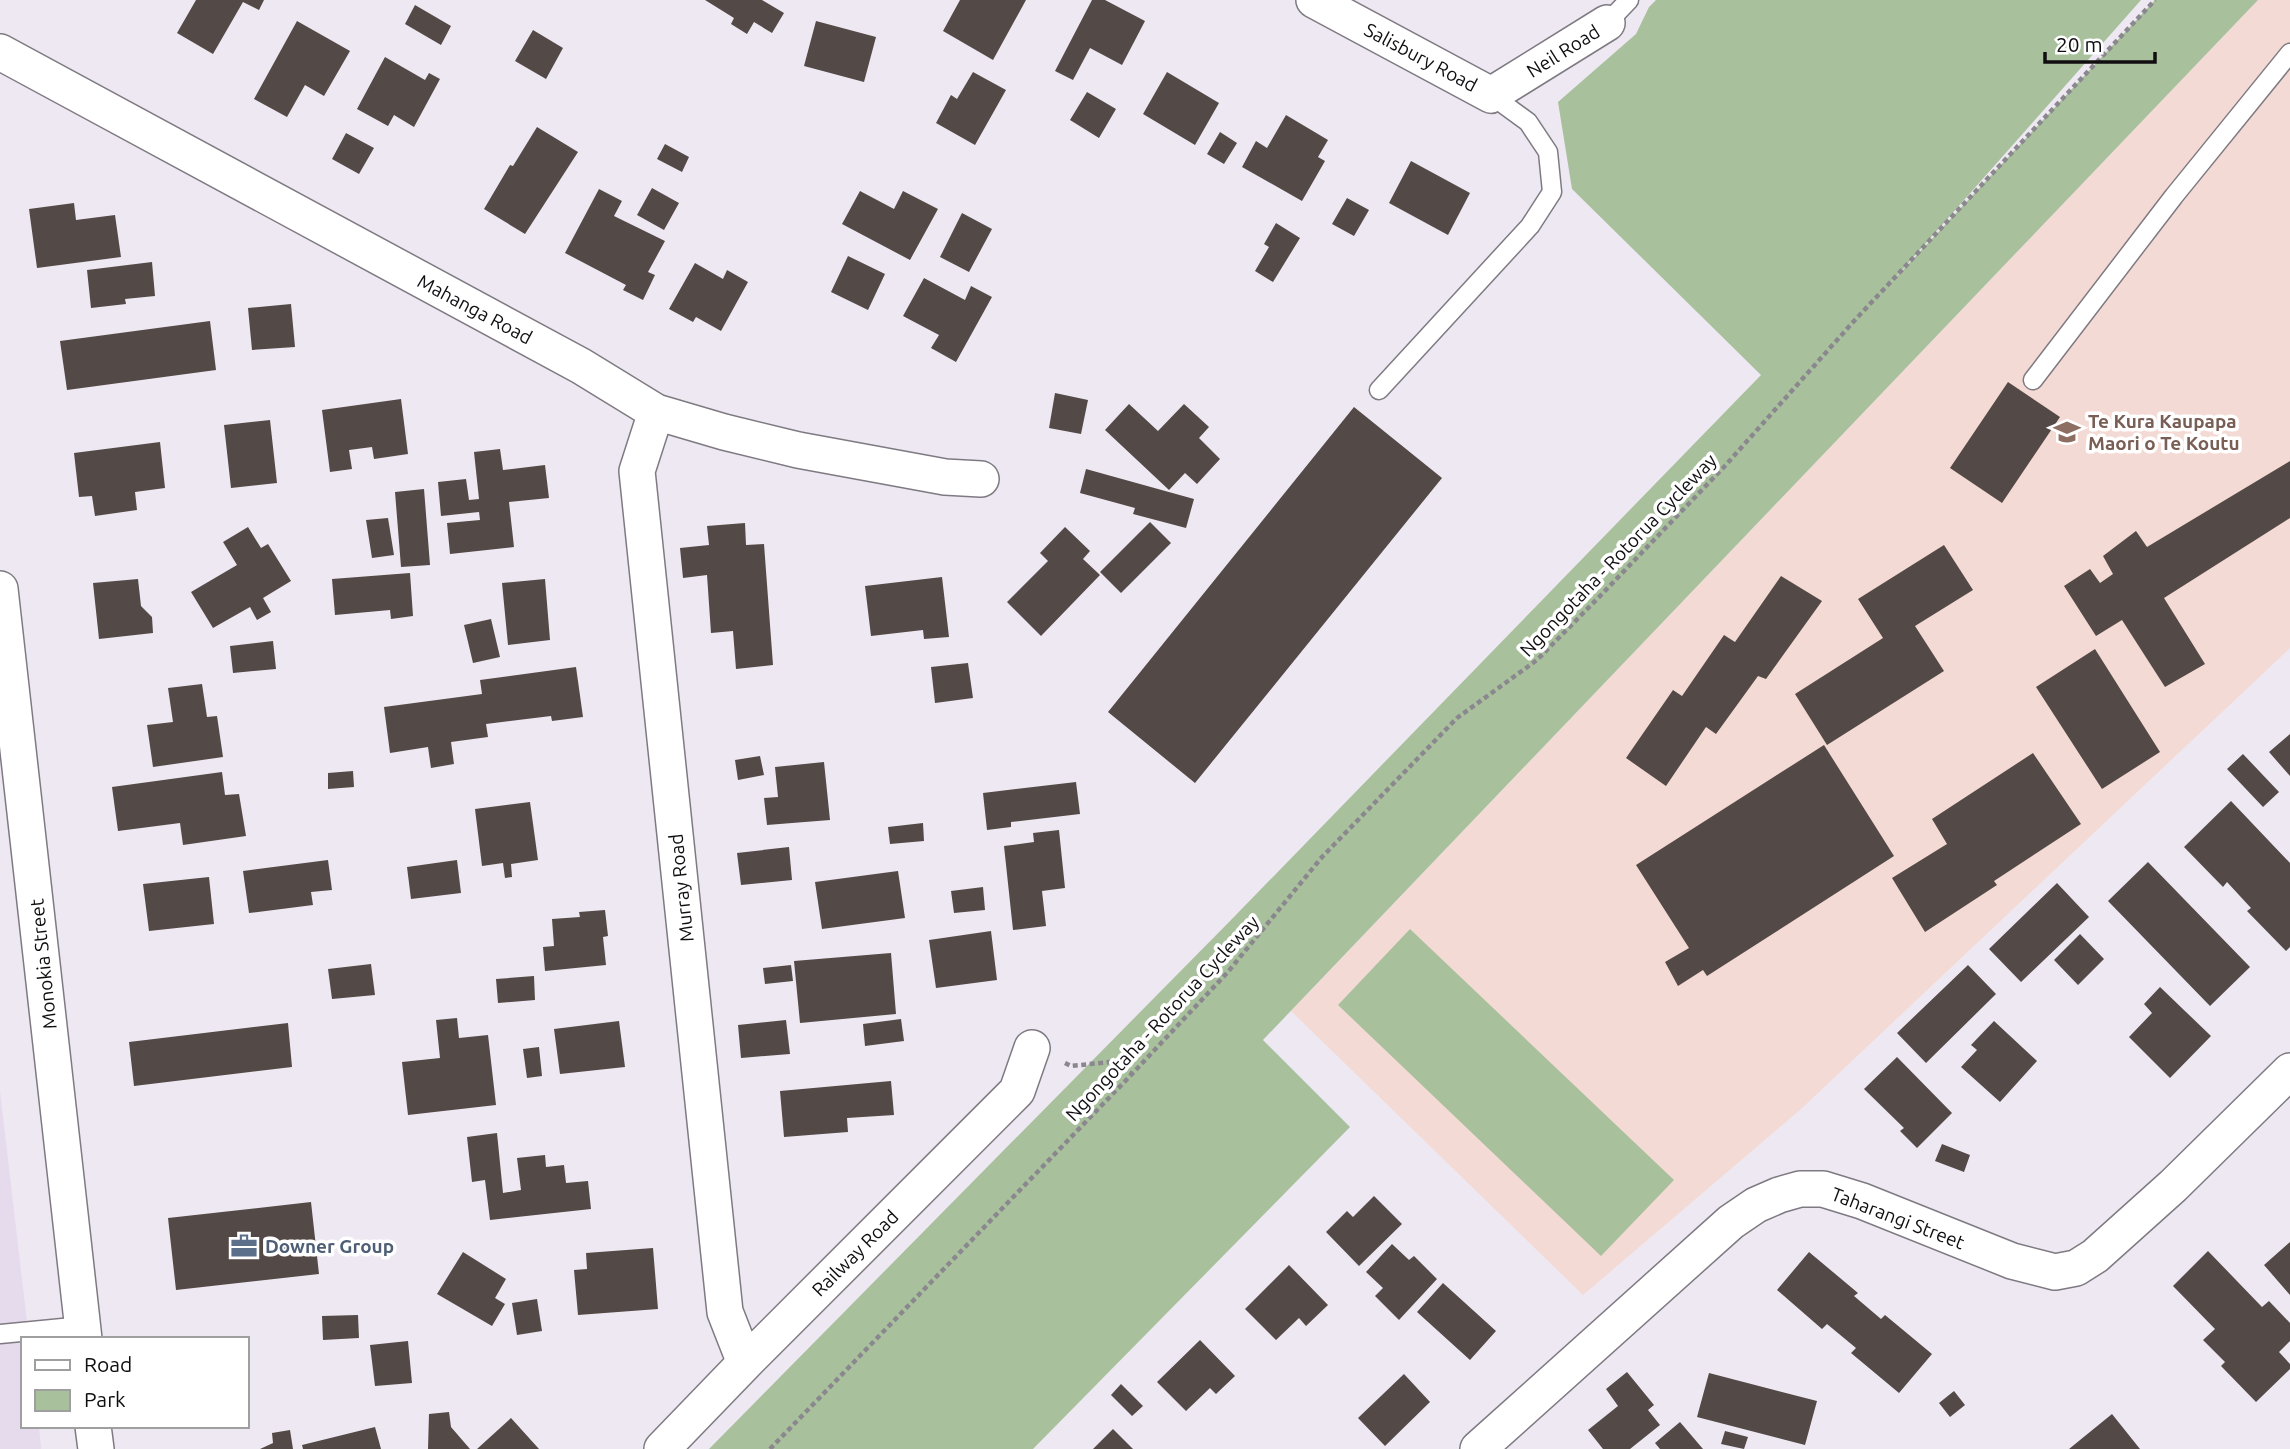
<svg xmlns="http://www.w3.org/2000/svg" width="2290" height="1449" font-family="Ubuntu,sans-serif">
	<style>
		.built { fill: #e6dbec }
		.education { fill: #f4dad4 }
		.green { fill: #a8c19c }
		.building { fill: #534946 }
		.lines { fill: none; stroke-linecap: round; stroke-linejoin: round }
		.lane-casing { stroke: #7f7a82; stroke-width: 21 }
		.street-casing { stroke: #7f7a82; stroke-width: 38 }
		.path { stroke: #8b878e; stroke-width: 4.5; stroke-dasharray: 5 3.5; stroke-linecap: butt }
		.lane { stroke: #fff; stroke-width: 18 }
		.street { stroke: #fff; stroke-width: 35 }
		.labels { text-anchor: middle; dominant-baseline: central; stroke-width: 7; stroke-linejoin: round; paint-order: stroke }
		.street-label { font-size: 19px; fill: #100e11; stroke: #fff }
		.education-label { font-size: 19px; font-weight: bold; fill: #785e54; stroke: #fff; text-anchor: start }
		.service-label { font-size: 19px; font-weight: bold; fill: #4e5e75; stroke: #fff; text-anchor: start }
	</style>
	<rect width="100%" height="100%" fill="#eee8f2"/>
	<path class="built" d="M0,1091l29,248h-6v87h16l2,23h-41z"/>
	<path class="education" d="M2258,0h32v648l-490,462 -217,185 -292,-284z"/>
	<path class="green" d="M1656,0h485l-254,287 268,-287h103l-995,1040 87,87 -317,322h-324l522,-529 530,-545 -189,-186 -14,-87 78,-68 13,-27z
		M1410,929l264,251 -73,76 -263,-251z"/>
	<path class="building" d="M196,0h68l-5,10 -16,-8 -30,52 -36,-21z
		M705,0h57l22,13 -12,20 -18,-11 -7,12 -16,-10 3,-6z
		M960,0h66l-33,60 -50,-29z
		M1092,0h13l40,21 -23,44 -32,-17 -17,32 -18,-9z
		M415,5l36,21 -10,19 -36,-21z
		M297,21l53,30 -26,45 -19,-11 -18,32 -33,-18z
		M816,21l60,16 -12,45 -60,-16z
		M533,30l30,18 -17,31 -31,-18z
		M385,57l40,23 4,-7 11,6 -26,48 -20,-12 -6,11 -31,-17z
		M973,72l33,18 -31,55 -39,-22 15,-28 6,4z
		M1167,72l52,31 -24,42 -52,-31z
		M1087,92l29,17 -17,29 -29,-18z
		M1286,115l42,25 -10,17 7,4 -23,40 -60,-34 14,-26 11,7z
		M537,127l41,25 -53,82 -41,-25 26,-44 3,1z
		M1220,132l17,11 -13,21 -17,-10z
		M346,133l28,15 -15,26 -27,-15z
		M665,144l24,13 -7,15 -25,-13z
		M1411,161l59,32 -22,42 -59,-32z
		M652,188l27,15 -15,27 -27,-15z
		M599,189l23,12 -8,15 51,25 -17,31 7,3 -12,25 -20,-10 3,-5 -61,-32z
		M860,191l34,18 9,-18 35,18 -28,51 -68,-36z
		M1347,198l22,12 -15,26 -22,-12z
		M74,203l2,17 39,-5 6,42 -84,11 -8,-59z
		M962,213l30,16 -23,43 -29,-15z
		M1276,223l24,15 -27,44 -18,-11 14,-24 -5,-3z
		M848,256l37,18 -17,36 -37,-18z
		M152,262l3,34 -30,3 1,5 -35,4 -4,-38z
		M695,263l28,16 4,-9 21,12 -27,49 -25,-14 -3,5 -24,-13z
		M924,278l41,22 6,-14 21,11 -36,65 -25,-14 8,-13 -36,-19z
		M291,304l4,43 -43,3 -4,-42z
		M210,321l6,49 -149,20 -7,-49z
		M2008,382l52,35 -58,86 -52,-35z
		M1055,393l33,7 -7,34 -32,-6z
		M401,399l7,55 -34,5 -2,-12 -23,3 3,19 -22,3 -8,-62z
		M1129,404l29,27 26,-27 25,23 -10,11 21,21 -23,25 -12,-11 -16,17 -64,-60z
		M1354,407l88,71 -247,305 -87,-71z
		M270,420l7,63 -46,5 -7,-63z
		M160,442l5,46 -30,4 2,18 -42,6 -3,-20 -13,1 -5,-44z
		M500,449l3,21 42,-5 4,33 -40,4 5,45 -64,7 -3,-31 33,-3 -1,-8 -38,4 -3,-34 28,-3 3,21 10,-1 -5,-47z
		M2290,461v57l-126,80 41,66 -40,23 -43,-67 -26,16 -32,-50 26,-17 10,14 13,-9 -10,-18 33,-25 11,16z
		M1086,469l108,30 -8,29 -53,-14 2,-6 -55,-15z
		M424,489l6,76 -29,2 -6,-75z
		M388,518l6,37 -22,3 -6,-38z
		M1150,522l21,21 -50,50 -21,-21z
		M745,523l1,22 18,-1 9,121 -37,4 -3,-38 -22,2 -4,-58 -24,3 -3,-30 29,-3 -2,-19z
		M248,527l13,21 7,-4 23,37 -28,17 8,14 -14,8 -7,-13 -37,21 -22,-36 46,-27 -14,-23z
		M1065,527l25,24 -7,8 17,16 -59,61 -34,-34 41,-41 -8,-8z
		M1944,545l29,45 -58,36 29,45 -117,74 -32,-51 88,-56 -25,-39z
		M410,573l3,43 -22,3 -1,-9 -55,5 -3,-36z
		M1781,576l41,25 -56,78 -8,-3 -42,58 -10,-7 -40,59 -40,-28 47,-68 9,6 42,-61 11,7z
		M942,577l7,60 -25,2 -1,-9 -52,6 -6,-50z
		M138,579l3,27 11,11 1,16 -54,6 -6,-56z
		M545,579l5,61 -42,5 -6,-62z
		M491,619l9,38 -27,6 -9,-38z
		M273,641l3,28 -43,4 -3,-27z
		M2095,649l65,103 -58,37 -66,-102z
		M968,663l5,35 -38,5 -4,-36z
		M576,667l7,50 -31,4 -1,-5 -65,8 2,13 -37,5 3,22 -23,4 -3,-21 -38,6 -6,-46 98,-13 -2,-14z
		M202,684l5,33 10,-1 6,41 -70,10 -6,-42 26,-3 -5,-34z
		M2290,734v42l-21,-24z
		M1824,745l70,111 -187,120 -4,-6 -25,16 -13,-24 24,-14 -53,-83z
		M2033,753l48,71 -87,57 3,4 -72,47 -33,-54 55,-34 -15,-25z
		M2243,754l36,38 -16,15 -36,-38z
		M760,756l4,19 -26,5 -3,-20z
		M824,762l6,58 -63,5 -3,-27 14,-1 -3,-30z
		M353,771l1,16 -26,2v-16z
		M222,772l3,23 14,-1 7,42 -63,9 -3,-22 -62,8 -6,-44z
		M1076,782l4,32 -69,8v5l-24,3 -4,-37z
		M2231,801l59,62v84l-4,4 -39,-40 4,-3 -24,-26 -4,5 -39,-40z
		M530,802l8,58 -27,4 1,13 -7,1 -2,-15 -21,3 -7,-57z
		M923,823l1,18 -34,3 -2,-17z
		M1059,830l6,58 -23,3 4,35 -33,4 -9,-84 30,-4 -1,-9z
		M789,847l3,33 -51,5 -4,-32z
		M328,860l4,30 -21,2 2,13 -64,8 -6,-42z
		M457,860l4,33 -50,6 -4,-32z
		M2148,862l102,105 -40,39 -102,-105z
		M898,871l7,47 -83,11 -7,-47z
		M209,877l5,47 -65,7 -6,-47z
		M2057,883l32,34 -68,65 -32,-33z
		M983,887l2,23 -31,3 -3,-22z
		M605,910l3,26 -5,1 3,28 -61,6 -2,-24 11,-1 -2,-27 28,-2 -1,-5z
		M991,931l6,49 -61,8 -7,-48z
		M2080,934l24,25 -26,26 -24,-25z
		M891,953l5,61 -96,9 -6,-62z
		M371,964l4,31 -43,4 -4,-30z
		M791,965l2,16 -28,3 -2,-16z
		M1968,965l28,29 -70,69 -29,-30z
		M534,976l1,24 -37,3 -2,-24z
		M2160,987l51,49 -41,42 -41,-41 23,-24 -8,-9z
		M457,1018l2,20 29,-3 8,70 -88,10 -6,-53 38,-4 -4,-38z
		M901,1019l3,22 -39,5 -2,-22z
		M786,1020l4,34 -49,4 -3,-33z
		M619,1021l6,46 -65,7 -6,-45z
		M1994,1021l43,40 -37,41 -39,-35 16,-17 -6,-5z
		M288,1023l4,44 -158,19 -5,-44z
		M539,1047l3,29 -15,2 -4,-29z
		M1897,1057l55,56 -35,35 -17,-17 4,-3 -40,-39z
		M891,1081l3,34 -47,3 1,14 -64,5 -4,-46z
		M497,1133l6,60 18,-3 -4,-32 28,-3 1,12 18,-2 2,18 22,-2 3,28 -101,11 -5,-40 -13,2 -5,-45z
		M1942,1144l28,11 -6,17 -29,-11z
		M1374,1196l28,28 -43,42 -33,-34 21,-21 6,6z
		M311,1202l8,72 -143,16 -8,-72z
		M2290,1242v53l-26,-30z
		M1392,1244l17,16 5,-4 23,23 -38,41 -24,-24 8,-8 -17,-16z
		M653,1248l5,61 -80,6 -4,-45 13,-1 -1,-16z
		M2208,1251l54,56 7,-6 21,22v18l-11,11 11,12v5l-34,33 -35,-36 4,-4 -22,-22 12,-11 -42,-43z
		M463,1252l43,27 -11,19 10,6 -13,22 -55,-32z
		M1809,1252l49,41 -4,3 27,23 4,-4 47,39 -33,39 -48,-40 5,-5 -29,-24 -5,5 -45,-39z
		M1289,1265l39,40 -22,21 -7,-8 -23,22 -31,-31z
		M1443,1283l53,48 -26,29 -53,-48z
		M537,1299l5,32 -25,4 -5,-32z
		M358,1315l1,23 -36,2 -1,-24z
		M1200,1340l35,36 -19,18 -6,-6 -24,23 -29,-29z
		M408,1341l4,42 -37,3 -5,-41z
		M1627,1372l27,33 -6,5 12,15 -30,24h-27l-15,-19 30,-24 -12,-17z
		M1709,1373l108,28 -12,44 -108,-28z
		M1404,1374l26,28 -45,44 -27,-28z
		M1121,1384l22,22 -11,10 -21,-21z
		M1954,1391l11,14 -15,12 -11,-14z
		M449,1412l2,15 19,22h-42l1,-35z
		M2112,1414l28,35h-71z
		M511,1418l28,31h-62z
		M1680,1422l23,27h-43l-5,-6z
		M375,1427l6,22h-78l-1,-4z
		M1113,1429l20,20h-40z
		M290,1430l3,19h-33l13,-6 -1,-10z
		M1725,1431l23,6 -4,12 -23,-5z"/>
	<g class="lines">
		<g class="lane-casing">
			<path id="lane" d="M1607,23l22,-23
				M2033,380l141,-184 116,-143
				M1379,390l151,-164 22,-34 -4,-40 -20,-30 -37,-27
				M0,1334l83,-8"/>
		</g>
		<g class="street-casing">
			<path id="street" d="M1314,0l177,95 116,-72
				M0,52l581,314 75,46 68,20 74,18 147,27 36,2
				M656,412l-19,59 88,841 20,51
				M0,589l84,750
				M93,1426l3,23
				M662,1449l83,-86 272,-272 15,-43
				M1478,1449l253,-227 25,-17 23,-10 21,-6h23l39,12 150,60 43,11 21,-4 19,-12 78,-70 117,-115"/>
		</g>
		<path class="path" d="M1065,1063l6,3 39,-4 22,12
			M770,1449l362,-375 95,-101 95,-116 135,-139 80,-58 65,-66 122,-127 130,-146 301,-321"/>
		<use href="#lane" class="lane"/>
		<use href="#street" class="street"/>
	</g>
	<defs>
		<g id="school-bare" transform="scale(2.1)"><path d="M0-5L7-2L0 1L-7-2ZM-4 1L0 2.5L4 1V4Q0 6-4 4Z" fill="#8d6e63" stroke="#fff" stroke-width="2.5" paint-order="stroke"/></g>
		<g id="office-bare" transform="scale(2.1)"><path d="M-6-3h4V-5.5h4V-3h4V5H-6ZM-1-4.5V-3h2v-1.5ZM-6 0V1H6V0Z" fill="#5c6f8a" stroke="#fff" stroke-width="2.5" paint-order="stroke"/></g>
	</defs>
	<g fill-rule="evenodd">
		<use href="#school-bare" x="2067" y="432"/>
		<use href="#office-bare" x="244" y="1246"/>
	</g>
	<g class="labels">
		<g class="street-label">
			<text transform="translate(1563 51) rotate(-32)">Neil Road</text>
			<text transform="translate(1421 57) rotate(28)">Salisbury Road</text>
			<text transform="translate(475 309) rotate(28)">Mahanga Road</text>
			<text transform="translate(1618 555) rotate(-46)">Ngongotaha - Rotorua Cycleway</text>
			<text transform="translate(681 888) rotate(-96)">Murray Road</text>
			<text transform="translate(43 964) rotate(-96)">Monokia Street</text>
			<text transform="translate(1162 1018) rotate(-47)">Ngongotaha - Rotorua Cycleway</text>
			<text transform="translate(1898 1218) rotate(21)">Taharangi Street</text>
			<text transform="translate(855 1253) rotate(-45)">Railway Road</text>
		</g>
		<g class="education-label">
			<text x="2088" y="421">Te Kura Kaupapa<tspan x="2088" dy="22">Maori o Te Koutu</tspan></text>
		</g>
		<g class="service-label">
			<text x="265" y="1246">Downer Group</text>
		</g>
	</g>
	<rect x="21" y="1337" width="228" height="91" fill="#ffffff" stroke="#9f9fa0" stroke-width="2"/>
	<rect x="35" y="1360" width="35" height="10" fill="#ffffff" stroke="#9f9fa0" stroke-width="2"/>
	<text x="84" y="1372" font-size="21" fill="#100e11">Road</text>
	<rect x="35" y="1390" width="35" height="21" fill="#a8c19c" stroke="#9f9fa0" stroke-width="2"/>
	<text x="84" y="1407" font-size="21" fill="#100e11">Park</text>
	<path d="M2045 52v10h110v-10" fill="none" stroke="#100e11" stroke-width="3.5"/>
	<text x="2056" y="52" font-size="21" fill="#100e11" stroke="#ffffff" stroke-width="5" paint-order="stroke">20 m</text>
</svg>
